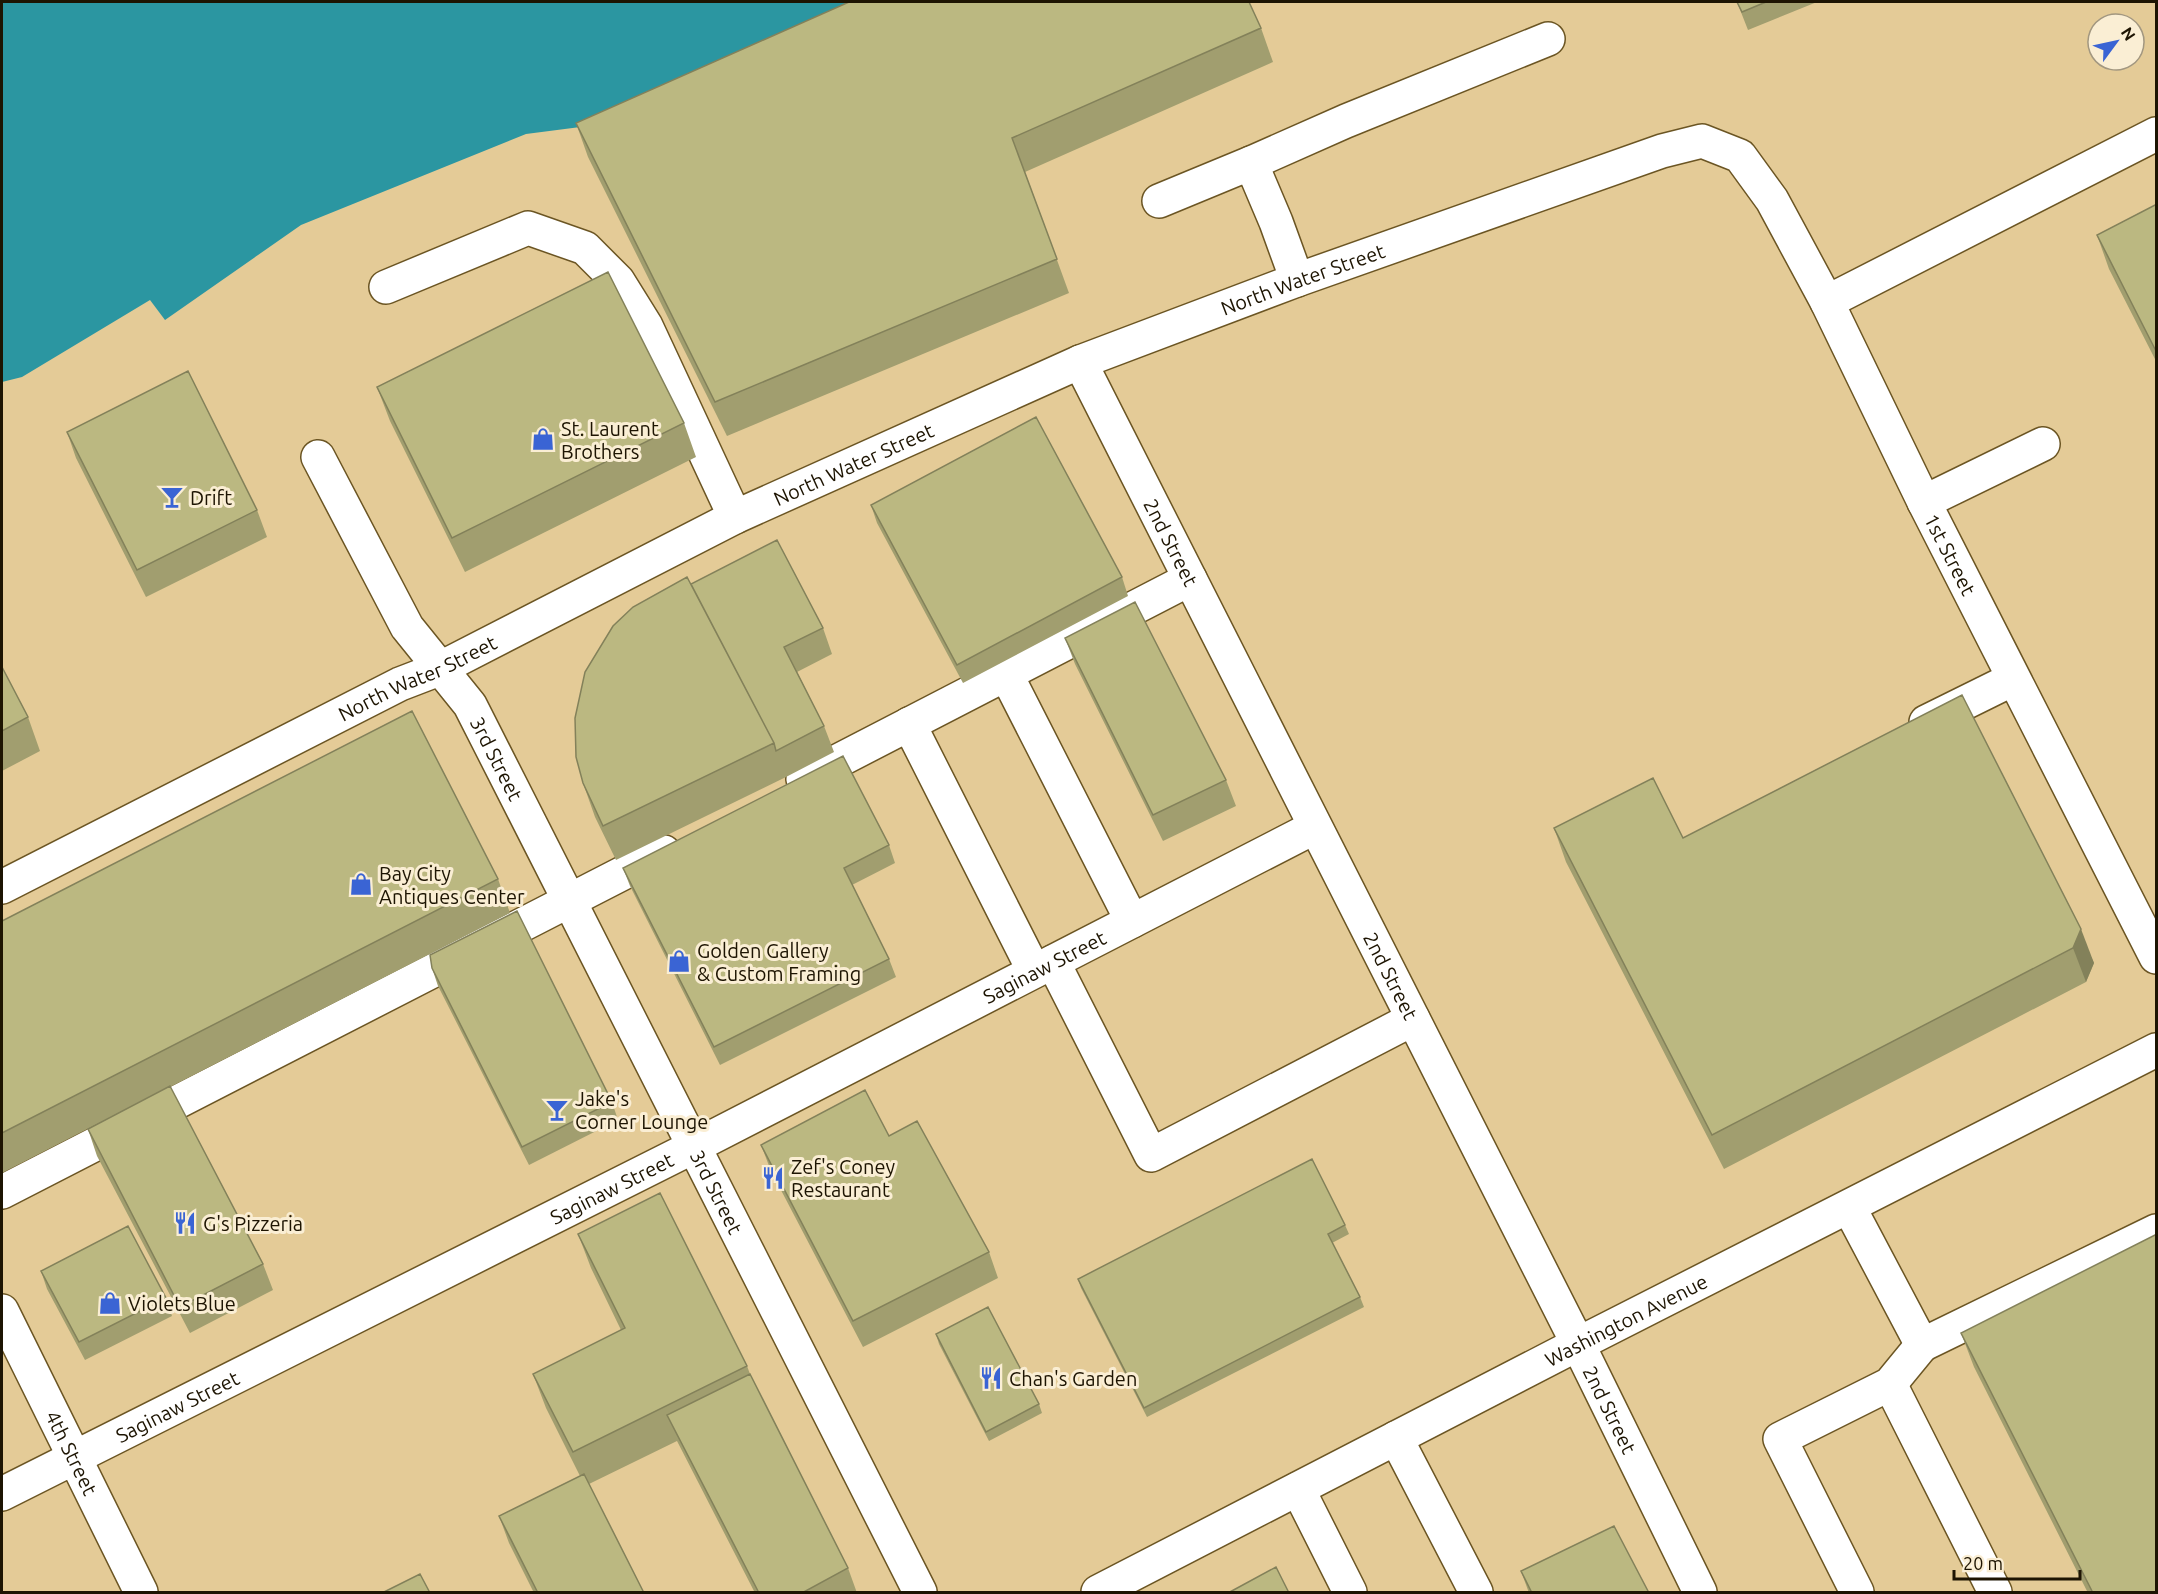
<svg xmlns="http://www.w3.org/2000/svg" width="2158" height="1594" font-family="Ubuntu,sans-serif">
	<style>
		.water { fill: #2b96a1 }
		.lines { fill: none; stroke-linecap: round; stroke-linejoin: round }
		.minor-casing { stroke: #6b5523; stroke-width: 36 }
		.minor { stroke: #fff; stroke-width: 33 }
		.wall { fill: #a19e6f }
		.shaded-wall { fill: #83815a }
		.building { fill: #bbb881; stroke: #83815a; stroke-width: 1.5 }
		.labels { text-anchor: middle; dominant-baseline: central; stroke-width: 6; stroke-linejoin: round; paint-order: stroke }
		.street-label { font-size: 20px; fill: #1d1402; stroke: #faeed4 }
		.poi-label { font-size: 20px; fill: #1d1402; stroke: #faeed4; text-anchor: start }
	</style>
	<rect width="100%" height="100%" fill="#e4cb97"/>
	<path class="water" d="M2,2h919l-263,115 -132,17 -225,91 -136,95 -15,-20 -128,77 -20,5z"/>
	<g class="lines">
		<g class="minor-casing">
			<g id="minor">
				<path d="M1251,163l95,-42 202,-82"/>
				<path d="M1159,201l92,-38 25,59 21,58"/>
				<path d="M386,287l142,-59 57,20 33,33 28,45 89,191"/>
				<path d="M1827,302l329,-168"/>
				<path id="s1" d="M1080,362l498,982 122,248"/>
				<path id="s2" d="M318,457l89,170 63,78 450,887"/>
				<path d="M1924,502l119,-58"/>
				<path d="M1006,674l126,247"/>
				<path d="M1926,722l87,-43"/>
				<path d="M909,724l125,247"/>
				<path d="M803,779l387,-200"/>
				<path id="s3" d="M2,887l398,-203 39,-15 296,-152 345,-155 217,-82 365,-129 40,-10 38,15 32,44 55,102 97,200 232,455"/>
				<path d="M1053,962l98,193 262,-136"/>
				<path d="M2,1192l662,-340"/>
				<path d="M1849,1207l73,138 234,-114"/>
				<path id="s4" d="M2,1311l139,281"/>
				<path d="M1890,1384l105,208"/>
				<path d="M1396,1438l80,154"/>
				<path d="M1298,1489l52,103"/>
				<path id="s5" d="M2,1494l693,-348 620,-319"/>
				<path id="s6" d="M1098,1592l480,-248 578,-294"/>
				<path d="M1857,1592l-77,-153 110,-55 32,-39"/>
			</g>
		</g>
		<use href="#minor" class="minor"/>
	</g>
	<path class="wall" d="M1737,2h80l-69,28z
		M1261,28l12,34 -248,110 44,121 -342,143 -139,-279 -12,-34z
		M2157,204v159l-48,-94 -12,-34z
		M377,387l307,36 12,34 -231,115 -75,-151z
		M67,432l190,78 10,27 -121,60 -70,-139z
		M871,505l251,72 6,19 -165,87 -86,-160z
		M691,584l132,44 9,26 -35,18 27,54 10,26 -48,25 -170,83 -21,-43 -12,-34z
		M1065,638l161,142 10,26 -73,35 -88,-177z
		M2,667l26,50 12,34 -38,20z
		M1962,695l132,268 -8,19 -362,187 -158,-307 -12,-34 129,10z
		M889,845l6,18 -43,22 37,74 7,18 -176,88 -90,-179 -7,-18z
		M498,879l12,34 -340,174 93,177 10,26 -83,43 -93,-177 -9,-27 46,-24 -132,68v-252z
		M432,968l180,134 6,18 -89,45 -91,-179z
		M889,1136l100,116 9,26 -135,69 -92,-176 -10,-26z
		M1345,1225l4,9 -17,9 28,54 4,10 -217,110 -66,-129 -3,-9z
		M578,1234l169,132 3,8 98,194 9,25h-102l-78,-152 -88,43 55,109h-110l-25,-50 -10,-27 81,-40 -34,-68 -13,-34 88,-44 -30,-62z
		M41,1271l125,27 6,18 -87,44 -38,-71z
		M1961,1333l196,260h-69l-114,-226z
		M936,1334l103,70 3,9 -53,28 -50,-97z
		M1521,1571l128,22h-120z"/>
	<path class="shaded-wall" d="M2081,929l13,34 -8,19 -13,-34z"/>
	<path class="building" d="M849,2h400l12,26 -249,110 45,121 -342,143 -139,-279z
		M1737,2h29l-24,10z
		M2157,204v149l-60,-118z
		M608,272l76,151 -232,115 -75,-151z
		M188,371l69,139 -120,60 -70,-138z
		M1036,417l86,160 -165,88 -86,-160z
		M777,540l46,88 -39,19 40,79 -48,25 -2,-8 -83,-159z
		M687,577l87,166 -171,83 -20,-43 -7,-26 -1,-39 10,-46 28,-46 20,-19z
		M1135,602l91,178 -73,35 -88,-177z
		M2,667l26,50 -26,14z
		M1962,695l119,234 -8,19 -361,187 -158,-307 99,-50 30,60z
		M412,711l86,168 -496,254v-212z
		M843,756l46,89 -45,23 45,91 -175,88 -91,-179z
		M517,911l95,191 -90,45 -90,-179 -2,-13z
		M170,1086l93,178 -83,43 -92,-178z
		M865,1090l24,46 28,-15 72,131 -136,69 -92,-176z
		M1312,1159l33,66 -17,9 32,63 -216,111 -66,-129z
		M660,1193l87,173 -174,86 -40,-78 92,-46 -47,-94z
		M128,1226l38,72 -87,44 -38,-71z
		M2157,1234v359h-64l-132,-260z
		M988,1307l51,97 -53,28 -50,-98z
		M750,1374l98,194 -46,25h-43l-92,-178z
		M584,1474l60,119h-106l-39,-77z
		M1614,1526l35,67h-117l-11,-22z
		M1276,1567l13,26h-61z
		M420,1574l10,19h-48z"/>
	<defs>
		<g id="shop-bare" transform="scale(1.8)"><path d="M-5-2.5h2.3a2.7 3.5 0 0 1 5.4 0H5L5.5 6h-11ZM-1.5-2.5h3a1.5 2.3 0 0 0-3 0Z" fill="#3a64d4" stroke="#faeed4" stroke-width="2.5" paint-order="stroke"/></g>
		<g id="bar-bare" transform="scale(1.8)"><path d="M-6-5H6L.8 .8V4.5H3.5V6h-7V4.5H-.8V.8Z" fill="#3a64d4" stroke="#faeed4" stroke-width="2.5" paint-order="stroke"/></g>
		<g id="restaurant-bare" transform="scale(1.8)"><path d="M-5-6h1v4h1v-4h1v4h1v-4h1v5L-1.5 .5V6h-2V.5L-5-1ZM5-6V6H3V1.5H1.5Q1.5-4 5-6Z" fill="#3a64d4" stroke="#faeed4" stroke-width="2.5" paint-order="stroke"/></g>
	</defs>
	<g fill-rule="evenodd">
		<use href="#shop-bare" x="543" y="439"/>
		<use href="#bar-bare" x="172" y="497"/>
		<use href="#shop-bare" x="361" y="884"/>
		<use href="#shop-bare" x="679" y="961"/>
		<use href="#bar-bare" x="557" y="1110"/>
		<use href="#restaurant-bare" x="773" y="1178"/>
		<use href="#restaurant-bare" x="185" y="1223"/>
		<use href="#shop-bare" x="110" y="1303"/>
		<use href="#restaurant-bare" x="991" y="1378"/>
	</g>
	<g class="labels">
		<g class="street-label">
			<text stroke="none"><textPath href="#s3" startOffset="1437">North Water Street</textPath></text>
			<text stroke="none"><textPath href="#s3" startOffset="951">North Water Street</textPath></text>
			<text stroke="none"><textPath href="#s1" startOffset="202">2nd Street</textPath></text>
			<text stroke="none"><textPath href="#s3" startOffset="2352">1st Street</textPath></text>
			<text stroke="none"><textPath href="#s3" startOffset="465">North Water Street</textPath></text>
			<text stroke="none"><textPath href="#s2" startOffset="352">3rd Street</textPath></text>
			<text stroke="none"><textPath href="#s5" startOffset="1168">Saginaw Street</textPath></text>
			<text stroke="none"><textPath href="#s1" startOffset="688">2nd Street</textPath></text>
			<text stroke="none"><textPath href="#s5" startOffset="682">Saginaw Street</textPath></text>
			<text stroke="none"><textPath href="#s2" startOffset="838">3rd Street</textPath></text>
			<text stroke="none"><textPath href="#s6" startOffset="594">Washington Avenue</textPath></text>
			<text stroke="none"><textPath href="#s5" startOffset="196">Saginaw Street</textPath></text>
			<text stroke="none"><textPath href="#s1" startOffset="1174">2nd Street</textPath></text>
			<text stroke="none"><textPath href="#s4" startOffset="158">4th Street</textPath></text>
		</g>
		<g class="poi-label">
			<text x="561" y="428">St. Laurent<tspan x="561" dy="23">Brothers</tspan></text>
			<text x="190" y="497">Drift</text>
			<text x="379" y="873">Bay City<tspan x="379" dy="23">Antiques Center</tspan></text>
			<text x="697" y="950">Golden Gallery<tspan x="697" dy="23">&amp; Custom Framing</tspan></text>
			<text x="575" y="1098">Jake's<tspan x="575" dy="23">Corner Lounge</tspan></text>
			<text x="791" y="1166">Zef's Coney<tspan x="791" dy="23">Restaurant</tspan></text>
			<text x="203" y="1223">G's Pizzeria</text>
			<text x="128" y="1303">Violets Blue</text>
			<text x="1009" y="1378">Chan's Garden</text>
		</g>
	</g>
	<rect width="2158" height="1594" fill="none" stroke="#1d1402" stroke-width="6"/>
	<g transform="translate(2116 42) rotate(57)"><circle r="28" fill="#faeed4" stroke="#a29780" stroke-width="1.5"/>
	<path d="M0-4.5L10 22L0 15L-10 22Z" fill="#3a64d4"/>
	<text y="-9" font-size="16" font-weight="bold" text-anchor="middle" fill="#1d1402">N</text>
	</g>
	<path d="M1954 1570v9h126v-9" fill="none" stroke="#1d1402" stroke-width="3"/>
	<text x="1963" y="1570" font-size="18" fill="#1d1402" stroke="#faeed4" stroke-width="4.5" paint-order="stroke">20 m</text>
</svg>
